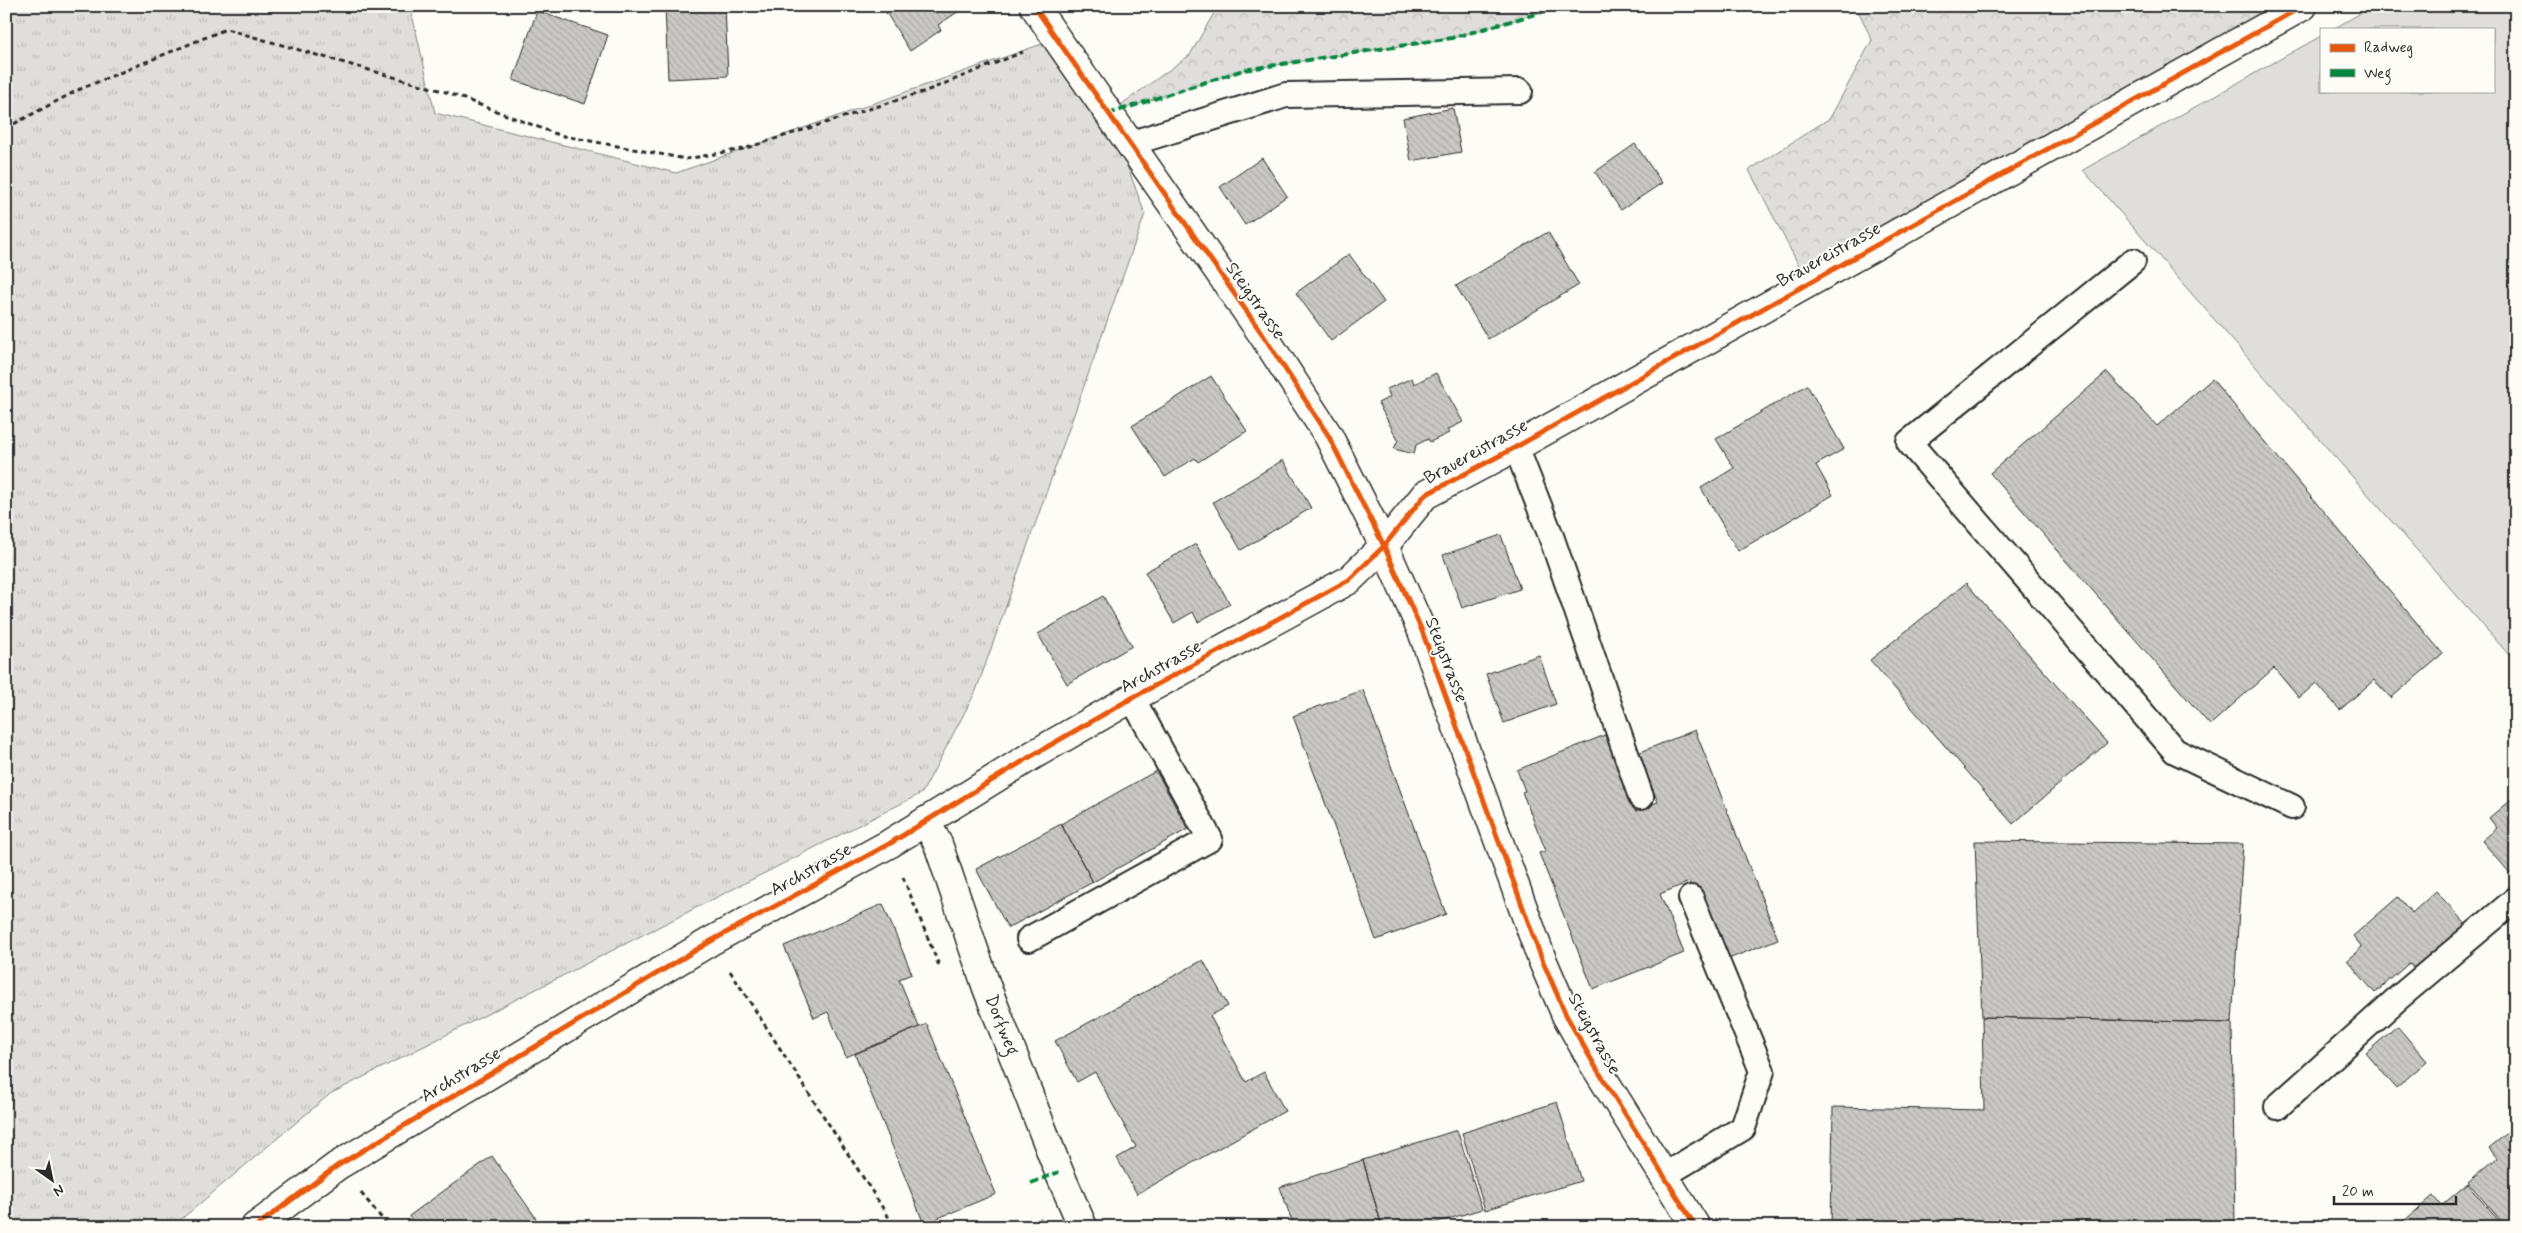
<svg xmlns="http://www.w3.org/2000/svg" width="2522" height="1233" font-family="Mynerve,sans-serif">
	<style>
		.grass { fill: url(#grass-tufts); stroke: #858482 }
		.forest { fill: url(#forest-crowns); stroke: #858482 }
		.pitch { fill: #dfdeda; stroke: #858482 }
		.building { fill: url(#building-back-hatch); stroke: #2b2b2b }
		.lines { fill: none; stroke-linecap: round; stroke-linejoin: round }
		.service-casing { stroke: #2b2b2b; stroke-width: 28 }
		.minor-casing { stroke: #2b2b2b; stroke-width: 31 }
		.tertiary-casing { stroke: #2b2b2b; stroke-width: 31 }
		.path { stroke: #2b2b2b; stroke-width: 3; stroke-dasharray: 5 4; stroke-linecap: butt }
		.service { stroke: #fdfcf7; stroke-width: 24 }
		.minor { stroke: #fdfcf7; stroke-width: 28 }
		.tertiary { stroke: #fdfcf7; stroke-width: 28 }
		.quiet { stroke: #00873e; stroke-width: 4; stroke-dasharray: 8 4; stroke-linecap: butt }
		.cycleway-casing { stroke: #fdfcf7; stroke-width: 8 }
		.cycleway { stroke: #e8590c; stroke-width: 5 }
		.labels { text-anchor: middle; dominant-baseline: central; stroke-width: 4; stroke-linejoin: round; paint-order: stroke }
		.street-label { font-size: 18px; fill: #2b2b2b; stroke: #fdfcf7 }
	</style>
	<defs>
		<pattern id="grass-tufts" width="24" height="20" patternUnits="userSpaceOnUse" patternTransform="scale(1.25)"><rect width="24" height="20" fill="#dfdeda"/><path d="M3 7l-1-3M5 7V3M7 7l1-3M15 17l-1-3M17 17v-4M19 17l1-3" fill="none" stroke="#c0bfbb"/></pattern>
		<pattern id="forest-crowns" width="20" height="18" patternUnits="userSpaceOnUse" patternTransform="scale(1.25)"><rect width="20" height="18" fill="#dfdeda"/><path d="M2 6a3 3 0 1 1 6 0M12 15a3 3 0 1 1 6 0" fill="none" stroke="#c0bfbb"/></pattern>
		<pattern id="building-back-hatch" width="6" height="6" patternUnits="userSpaceOnUse" patternTransform="scale(1.25)"><rect width="6" height="6" fill="#c9c8c4"/><path d="M-1 5l2 2M0 0l6 6M5-1l2 2" fill="none" stroke="#adaca9"/></pattern>
	</defs>
	<rect width="100%" height="100%" fill="#fdfcf7"/>
	<filter id="ink" filterUnits="userSpaceOnUse"><feTurbulence type="fractalNoise" baseFrequency=".02" numOctaves="2"/><feDisplacementMap in="SourceGraphic" scale="10" xChannelSelector="R" yChannelSelector="G"/><feConvolveMatrix kernelMatrix="1 2 1 2 8 2 1 2 1" color-interpolation-filters="sRGB"/></filter>
	<g filter="url(#ink)">
		<path class="grass" d="M6,6h404l25,107 241,60 380,-134 52,75 37,100 -169,477 -54,102 -592,301 -158,133h-166z"/>
		<path class="forest" d="M1218,6h345l-111,32 -209,32 -135,44 82,-59z
			M1856,6h447l-495,277 -59,-113 81,-52 42,-78z"/>
		<path class="pitch" d="M2373,6h143v657l-433,-493 238,-134v55h172v-62h-160z"/>
		<path class="building" d="M665,6h60l3,70 -60,3z
			M882,6h75l2,5 -21,14 3,5 -31,21z
			M537,11l71,24 -23,69 -72,-24z
			M1453,108l8,44 -50,9 -8,-43z
			M1635,144l27,39 -41,27 -26,-38z
			M1262,158l25,38 -42,29 -25,-38z
			M1548,232l31,53 -91,54 -32,-53z
			M1349,254l35,48 -53,39 -35,-48z
			M2107,372l50,54 55,-47 231,275 -52,44 -17,-18 -34,30 -24,-27 -17,15 -25,-30 -64,57 -220,-252z
			M1436,373l27,49 -16,8 2,3 -19,9 -2,-3 -12,6 -2,9 -20,-5 4,-9 -20,-37 12,-6 -3,-8 25,-11 2,6z
			M1211,376l36,55 -49,31 -3,-4 -30,19 -33,-51z
			M1807,385l37,64 -28,16 17,30 -95,56 -37,-63 33,-20 -18,-29z
			M1283,460l28,48 -70,42 -28,-48z
			M1501,535l19,54 -58,19 -19,-53z
			M1196,544l34,60 -32,18 -5,-10 -19,11 -29,-51z
			M1966,583l141,160 -94,81 -143,-164z
			M1103,596l29,50 -65,38 -29,-50z
			M1539,655l17,49 -52,19 -18,-49z
			M1363,690l83,224 -70,26 -83,-224z
			M1695,730l83,209 -57,23 -32,-80 -29,12 24,59 -91,36 -54,-136 7,-2 -24,-59 3,-1 -8,-21 88,-35 30,76 23,-9 -20,-49z
			M1156,771l32,58 -95,53 -32,-58z
			M2516,795v73l-6,5 -28,-32 15,-13 -8,-10z
			M1061,824l32,58 -85,46 -32,-59z
			M1975,841l268,3 -11,179 -250,-6z
			M2436,891l33,37 -51,45 -9,-10 -34,30 -28,-33 15,-13 -9,-11 45,-39 14,16z
			M883,904l29,70 -13,5 20,48 -73,30 -18,-45 -14,6 -30,-72z
			M1203,960l25,46 -18,10 36,66 18,-10 21,39 -148,83 -20,-36 19,-11 -41,-75 -18,10 -22,-41z
			M1982,1017l250,6 3,204h-404l2,-120 151,3z
			M927,1024l69,170 -72,30 -69,-170z
			M2397,1026l30,35 -31,27 -30,-35z
			M1557,1102l24,79 -96,29 -23,-77z
			M2516,1126v96l-6,5h-4l-38,-45 29,-24 -8,-10z
			M1457,1130l25,79 -61,18h-39l-19,-67z
			M492,1156l44,62 -10,7 1,2h-110l-8,-11z
			M1363,1160l19,67h-88l-14,-40z
			M2467,1184l37,43h-107l36,-31 8,10z"/>
		<g class="lines">
			<g class="service-casing">
				<path id="service" d="M1129,144l157,-49 234,-4
					M2133,261l-224,181 266,309 117,56
					M1516,447l35,89 90,261
					M1029,939l181,-100 -78,-141
					M2277,1107l120,-108 119,-100
					M1663,1176l80,-48 19,-57 -71,-173"/>
			</g>
			<g class="minor-casing">
				<g id="minor">
					<path id="s1" d="M926,821l12,23 49,144 72,184 24,55"/>
					<path d="M255,1227l82,-61 374,-225 178,-97 144,-89 99,-57 217,-118 35,-34 41,-51 91,-48 787,-441"/>
				</g>
			</g>
			<g class="tertiary-casing">
				<path id="tertiary" d="M1034,6l229,329 65,100 56,111 38,85 119,326 25,58 29,51 101,161"/>
			</g>
			<path class="path" d="M6,128l72,-38 148,-61 220,63 113,43 127,24 57,-10 183,-58 97,-39
				M903,877l37,91
				M730,971l165,256
				M361,1193l28,34
				M1036,1227l5,-9"/>
			<use href="#service" class="service"/>
			<use href="#minor" class="minor"/>
			<use href="#tertiary" class="tertiary"/>
			<path class="quiet" d="M1108,114l135,-44 209,-32 111,-32
				M1031,1183l28,-11"/>
			<g class="cycleway-casing">
				<path id="cycleway" d="M1034,6l229,329 65,100 56,111 38,85 119,326 25,58 29,51 101,161
					M255,1227l82,-61 374,-225 178,-97 144,-89 99,-57 217,-118 35,-34 41,-51 91,-48 787,-441"/>
			</g>
			<use href="#cycleway" class="cycleway"/>
		</g>
	</g>
	<g class="labels">
		<g class="street-label">
			<text transform="translate(1829 255) rotate(-29)">Brauereistrasse</text>
			<text transform="translate(1255 301) rotate(55)">Steigstrasse</text>
			<text transform="translate(1476 452) rotate(-29)">Brauereistrasse</text>
			<text transform="translate(1446 660) rotate(69)">Steigstrasse</text>
			<text transform="translate(1161 667) rotate(-29)">Archstrasse</text>
			<text transform="translate(811 870) rotate(-29)">Archstrasse</text>
			<text stroke="none"><textPath href="#s1" startOffset="218">Dorfweg</textPath></text>
			<text transform="translate(1594 1034) rotate(61)">Steigstrasse</text>
			<text transform="translate(461 1075) rotate(-31)">Archstrasse</text>
		</g>
	</g>
	<rect width="2522" height="1233" fill="none" stroke="#fdfcf7" stroke-width="25"/>
	<rect x="12" y="12" width="2497" height="1208" fill="none" stroke="#2b2b2b" stroke-width="2" filter="url(#ink)"/>
	<rect x="2320" y="28" width="175" height="65" fill="#fdfcf7" stroke="#a9a8a5"/>
	<rect x="2330" y="44" width="25" height="8" fill="#e8590c" stroke="#a9a8a5"/>
	<text x="2364" y="52" font-size="15" fill="#2b2b2b">Radweg</text>
	<rect x="2330" y="69" width="25" height="8" fill="#00873e" stroke="#a9a8a5"/>
	<text x="2364" y="78" font-size="15" fill="#2b2b2b">Weg</text>
	<g transform="translate(52 1180) rotate(147)" stroke="#fdfcf7" stroke-width="4" paint-order="stroke">
	<path d="M0-4L9 19L0 12L-9 19Z" fill="#2b2b2b"/>
	<text y="-8" font-size="14" font-weight="bold" text-anchor="middle" fill="#2b2b2b">N</text>
	</g>
	<path d="M2334 1196v8h122v-8" fill="none" stroke="#2b2b2b" stroke-width="2.5"/>
	<text x="2342" y="1196" font-size="15" fill="#2b2b2b" stroke="#fdfcf7" stroke-width="4" paint-order="stroke">20 m</text>
</svg>
